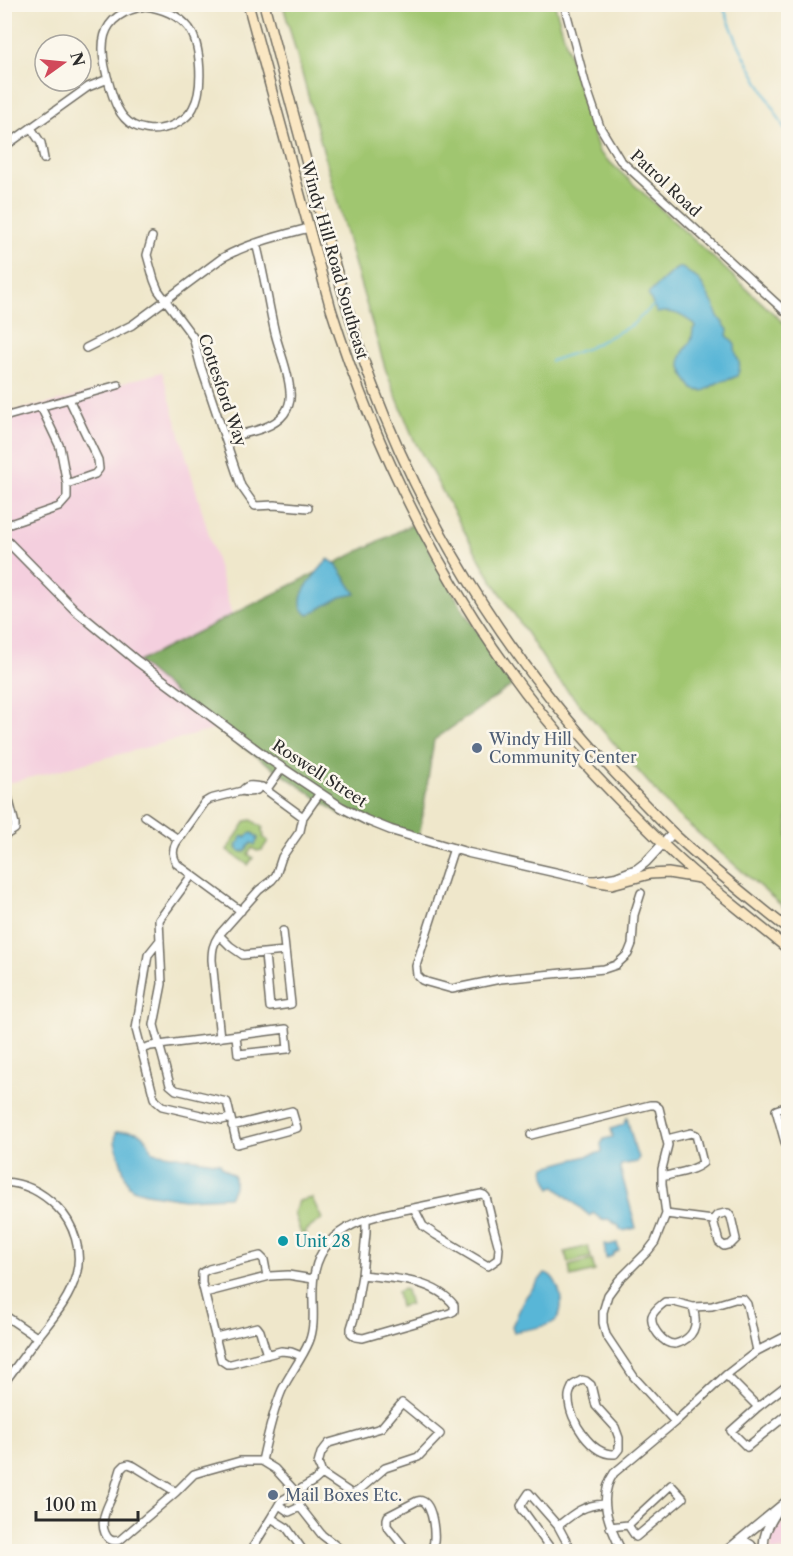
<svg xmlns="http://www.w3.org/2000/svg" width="793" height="1556" font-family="'Libre Caslon Text',serif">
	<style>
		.built { fill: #f4cfde }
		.green { fill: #a0c670; stroke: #66784e; stroke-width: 1.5; fill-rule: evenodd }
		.forest { fill: #80ab62; stroke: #566b46; stroke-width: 1.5 }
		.water { fill: #59b6d7; stroke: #427081; stroke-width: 1.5 }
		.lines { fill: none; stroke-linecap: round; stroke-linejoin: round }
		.stream { stroke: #59b6d7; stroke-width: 2 }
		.minor-casing { stroke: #706d63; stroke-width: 10 }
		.tertiary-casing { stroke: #706d63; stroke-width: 11 }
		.secondary-casing { stroke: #706d63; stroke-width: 12 }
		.minor { stroke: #fff; stroke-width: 7 }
		.tertiary { stroke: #fff; stroke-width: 8 }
		.secondary { stroke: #fae7c3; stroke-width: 9 }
		.service-dot { fill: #5c6f8a; stroke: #fbf7ec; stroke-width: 2 }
		.culture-dot { fill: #0f9aa8; stroke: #fbf7ec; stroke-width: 2 }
		.labels { text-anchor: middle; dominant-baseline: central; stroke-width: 5; stroke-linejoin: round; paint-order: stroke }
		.street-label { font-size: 16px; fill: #2b2b2b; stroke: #fbf7ec }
		.service-label { font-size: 16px; fill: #4e5e75; stroke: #fbf7ec; text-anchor: start }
		.culture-label { font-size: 16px; fill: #0d838f; stroke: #fbf7ec; text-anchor: start }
	</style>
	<rect width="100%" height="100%" fill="#fbf7ec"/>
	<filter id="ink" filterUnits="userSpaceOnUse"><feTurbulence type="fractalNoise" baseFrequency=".0167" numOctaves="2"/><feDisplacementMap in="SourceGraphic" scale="12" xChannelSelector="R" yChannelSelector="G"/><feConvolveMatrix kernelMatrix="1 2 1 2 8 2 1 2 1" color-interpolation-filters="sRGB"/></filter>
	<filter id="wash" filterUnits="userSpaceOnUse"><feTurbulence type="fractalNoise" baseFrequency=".008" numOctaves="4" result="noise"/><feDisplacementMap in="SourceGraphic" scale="24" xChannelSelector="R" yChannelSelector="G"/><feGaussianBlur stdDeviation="1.35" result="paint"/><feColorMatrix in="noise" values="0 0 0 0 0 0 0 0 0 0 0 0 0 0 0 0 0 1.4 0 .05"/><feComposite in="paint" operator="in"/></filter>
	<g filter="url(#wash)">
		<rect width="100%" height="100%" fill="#efe7cb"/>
		<path class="built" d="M162,372l70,243 -94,47 79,67 -212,55v-371l64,-14 6,-3z
			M788,1517v34h-17v-12l4,-8z"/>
		<path class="green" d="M283,5h272l23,80 21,67 189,175v584l-113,-98 -121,-138 -66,-101 -74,-134 -28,-69 -30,-102z
			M252,820l11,8 -2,2 3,5 -1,2 5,4 -6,9 -5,1 -5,-3 -4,6 5,4 -5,7 -21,-15 19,-29zM253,833l5,6 -3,5 -3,-2 -10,10 -5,-3c3,-7 8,-15 16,-16z
			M312,1198l10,21 -18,13 2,3 -2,2 -3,-3 -7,-21 5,-12z
			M588,1246l3,11 -23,6 -3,-11z
			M592,1260l3,11 -24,6 -2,-11z
			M404,1289l2,1 4,15 -2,-1 -8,3 -3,-15z"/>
		<path class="forest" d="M415,523l51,92 48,69 -80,56 -15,98 -79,-24 -123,-85 -79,-67z"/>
		<path class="water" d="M678,268h4l17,12 15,25 3,10 11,15 -1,5 8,10c-1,13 9,16 2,31 -7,4 -14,4 -20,7 -10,5 -11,11 -24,6 -6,-8 -15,-22 -12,-32 5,-13 11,-10 12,-28l2,-2 -1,-3c-14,-10 -21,-14 -37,-11l-9,-19c10,-8 19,-20 30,-26z
			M328,559l8,5 20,30 -15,3 -33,18c-21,-16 10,-42 20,-56z
			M253,833l5,5 -3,7 -3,-2 -2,2h-1l-4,7 -2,-1 -1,1 -6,-4 2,-1 -2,-2 5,-5 -1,-1 3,-4 3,2 3,-3z
			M627,1118l9,35 3,4 -2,5 -16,3 -1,3 16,60 -13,3 -3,-1 -1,-4 -11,-7 -6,1 -9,-7 -3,3 -36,-30 -3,2c-4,-5 -8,-15 -6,-21l57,-15 -1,-8 3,-5 9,-2 -2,-8 12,-4z
			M128,1131c17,0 18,8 25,21l67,11 2,4 12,9c1,9 0,13 -5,21l-45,2 -38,-6 -13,-4 -4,-3 -5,-13 -9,-31 1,-10z
			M617,1243l2,8 -5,2 -2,3 -6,2 -2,-14 5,1z
			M545,1273c15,3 22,38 10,48 -9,7 -29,8 -41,11l-2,-6 13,-28z"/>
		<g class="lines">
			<path class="stream" d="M722,4l15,37 9,18 42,76
				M551,361l37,-13 44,-23 21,-19"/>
		</g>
	</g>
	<g filter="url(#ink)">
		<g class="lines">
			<g class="minor-casing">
				<path id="minor" d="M564,4l22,82 14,41 20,33 168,154
					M145,6c16,2 34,9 44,22 12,17 15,61 4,80 -6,12 -21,19 -33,21 -8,2 -20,0 -27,-4 -14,-8 -19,-24 -23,-38 -12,-39 -14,-72 35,-81z
					M31,128l10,15 3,16
					M4,147l84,-60 20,-8
					M152,237l-5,18 7,25 4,10 35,47 8,30 40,119 14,20 19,-1 34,3
					M86,348l46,-23 90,-67c27,-15 57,-22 87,-30
					M4,417l114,-32
					M225,438c19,-5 47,-8 59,-24 5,-7 7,-14 6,-22 -1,-20 -10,-39 -15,-59 -7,-30 -11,-60 -19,-90
					M67,484l28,-10 4,-5 -1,-9 -29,-61
					M4,526l55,-19 8,-9v-14l-7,-37 -19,-40
					M4,781l11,43v5l-11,7
					M267,789l15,-21
					M242,791c6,-8 12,-5 20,-4l41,30
					M145,816l33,23
					M454,848l-38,118 1,9 5,5 5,2 25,7 48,-10 104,-10 12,-4 12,-11 4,-10 2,-29 7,-22
					M192,875l-33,45 3,64 -8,41 16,60 6,5 51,12 10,42 60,-16 -5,-17 -60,15
					M241,911l-64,-47c-4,-6 -5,-14 -1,-21l29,-41 5,-3 32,-8c6,2 10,1 15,-1l2,-3
					M219,935l11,11 13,9 42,-4
					M160,940l-12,15 -12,74 18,69 2,3 6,5 60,14 8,-2
					M265,954l5,53 21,-3 -8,-73
					M4,1006v11
					M220,1038l-8,-78c0,-10 1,-16 7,-25l40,-45 13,-10 4,-5 6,-18 18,-26 3,-14 17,-24
					M141,1049l10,-3 135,-17 2,20 -50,5 -2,-18
					M788,1106l-12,4 10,36 2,-1
					M531,1135l119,-30h5l4,3 9,37 -6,24v15l4,30 -11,28 -7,9 -29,29 -11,15 -5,17v11l3,12 28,42 41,45
					M662,1177c13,-4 30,-5 41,-14l-7,-28 -5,-2 -24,6
					M4,1182c22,1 38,10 53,25 17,16 26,45 19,68 -6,24 -24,44 -39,63 -11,15 -22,30 -33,45
					M481,1194l3,1 2,2 7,29 6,22 -1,11 -10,7 -52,-31 -13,-9 -9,-18z
					M725,1213h3l3,4 5,22 -5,5 -7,2 -5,-4 -6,-22 4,-5z
					M666,1214l47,6
					M362,1275c29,3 72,4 92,30v6l-4,2 -87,25 -7,-1 -5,-4v-5l4,-13z
					M362,1275l4,-42v-13
					M267,1276l-3,-16 -4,-4 -51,13 -7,4v10l19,77 6,4h4l50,-13 10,1 10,4
					M205,1293l65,-17 18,-1 25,4
					M665,1302h9l19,5c4,14 4,26 -10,34 -2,1 -6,3 -9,3 -11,0 -24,-17 -22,-28 2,-6 8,-10 13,-14z
					M693,1307l19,-1 23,-7h8l4,5 10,47
					M4,1315l34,23
					M216,1337l41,-10 3,4 7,24
					M726,1375l32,32
					M582,1380l4,1 5,4 5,21 19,21 4,11v11l-4,5c-23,2 -46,-34 -46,-55 -1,-5 2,-9 4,-14z
					M788,1384l-30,23 -27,24 16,16 41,-33
					M402,1403l38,31 -22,23 -33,11 -27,23 -6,3 -30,-20 -2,-6 -2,-4 3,-11 8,-10 52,-15z
					M262,1461c5,-23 11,-50 20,-71 8,-17 20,-31 27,-48 7,-17 3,-37 4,-55 2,-60 53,-70 101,-79
					M129,1464l5,2 42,26 -56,48c-8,2 -12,0 -15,-7 -6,-14 4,-29 9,-41 2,-8 5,-16 7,-23l4,-4z
					M176,1492l18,-18 10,-3 36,-10h22l13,8 20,22 5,16 22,28 22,17
					M279,1505l10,7 11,-5
					M271,1518l10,-17 33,-20 8,-7
					M558,1526c16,-13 25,-21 46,-22
					M610,1527l18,-2 43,-40 12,13 -47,39 -8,-12
					M250,1552l21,-34 16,10 17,24
					M408,1552l-21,-26v-7l1,-3 29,-15c2,0 3,-1 5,0 11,3 15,38 10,47 -1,1 -2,2 -4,4
					M553,1552l-31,-43 -1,-4 8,-12 29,33 14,26
					M622,1552c-12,-25 -26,-53 -8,-79l61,-51 51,-47 31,-24 31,-16"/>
			</g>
			<g class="tertiary-casing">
				<path id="tertiary" d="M4,538l71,72 62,51 132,98 72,48 25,13 25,10 78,23 124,28 23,-4 21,-8 9,-7 27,-29
					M741,1539l10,6 5,7
					M741,1539l3,13
					M725,1552l63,-52
					M764,1552c-2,-16 4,-26 12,-39"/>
			</g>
			<g class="secondary-casing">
				<path id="secondary" d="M248,4l83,305c54,171 141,335 265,467 34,36 70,73 108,105 28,23 56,45 84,68
					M264,4c19,71 38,141 57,212 16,56 31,113 51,168 58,154 149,294 265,412 12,13 25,26 38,39 36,33 75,64 113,94
					M593,881l19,3 38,-10 18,-1 31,5"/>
			</g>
			<use href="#minor" class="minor"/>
			<use href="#tertiary" class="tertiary"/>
			<use href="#secondary" class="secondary"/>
		</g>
	</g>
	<g class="service-dot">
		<circle cx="477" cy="748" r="6"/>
		<circle cx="273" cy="1495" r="6"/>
	</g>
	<circle class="culture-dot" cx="283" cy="1241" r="6"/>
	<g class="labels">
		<g class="street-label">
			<text transform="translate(666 183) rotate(43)">Patrol Road</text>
			<text transform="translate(335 260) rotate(74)">Windy Hill Road Southeast</text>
			<text transform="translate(223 390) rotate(71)">Cottesford Way</text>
			<text transform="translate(320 773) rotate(33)">Roswell Street</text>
		</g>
		<g class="service-label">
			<text x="489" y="739">Windy Hill<tspan x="489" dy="18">Community Center</tspan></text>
			<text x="285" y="1495">Mail Boxes Etc.</text>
		</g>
		<g class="culture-label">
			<text x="295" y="1241">Unit 28</text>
		</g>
	</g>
	<rect width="793" height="1556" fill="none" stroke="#fbf7ec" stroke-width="24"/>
	<g transform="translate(63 63) rotate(75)"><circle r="28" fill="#fbf7ec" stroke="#a8a59f" stroke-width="1.5"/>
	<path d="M0-4.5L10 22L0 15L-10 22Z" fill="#d1495b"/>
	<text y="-9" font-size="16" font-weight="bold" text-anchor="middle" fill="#2b2b2b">N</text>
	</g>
	<path d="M36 1511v9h102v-9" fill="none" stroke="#2b2b2b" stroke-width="3"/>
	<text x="45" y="1511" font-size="18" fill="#2b2b2b" stroke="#fbf7ec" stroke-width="4.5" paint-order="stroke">100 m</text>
</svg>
